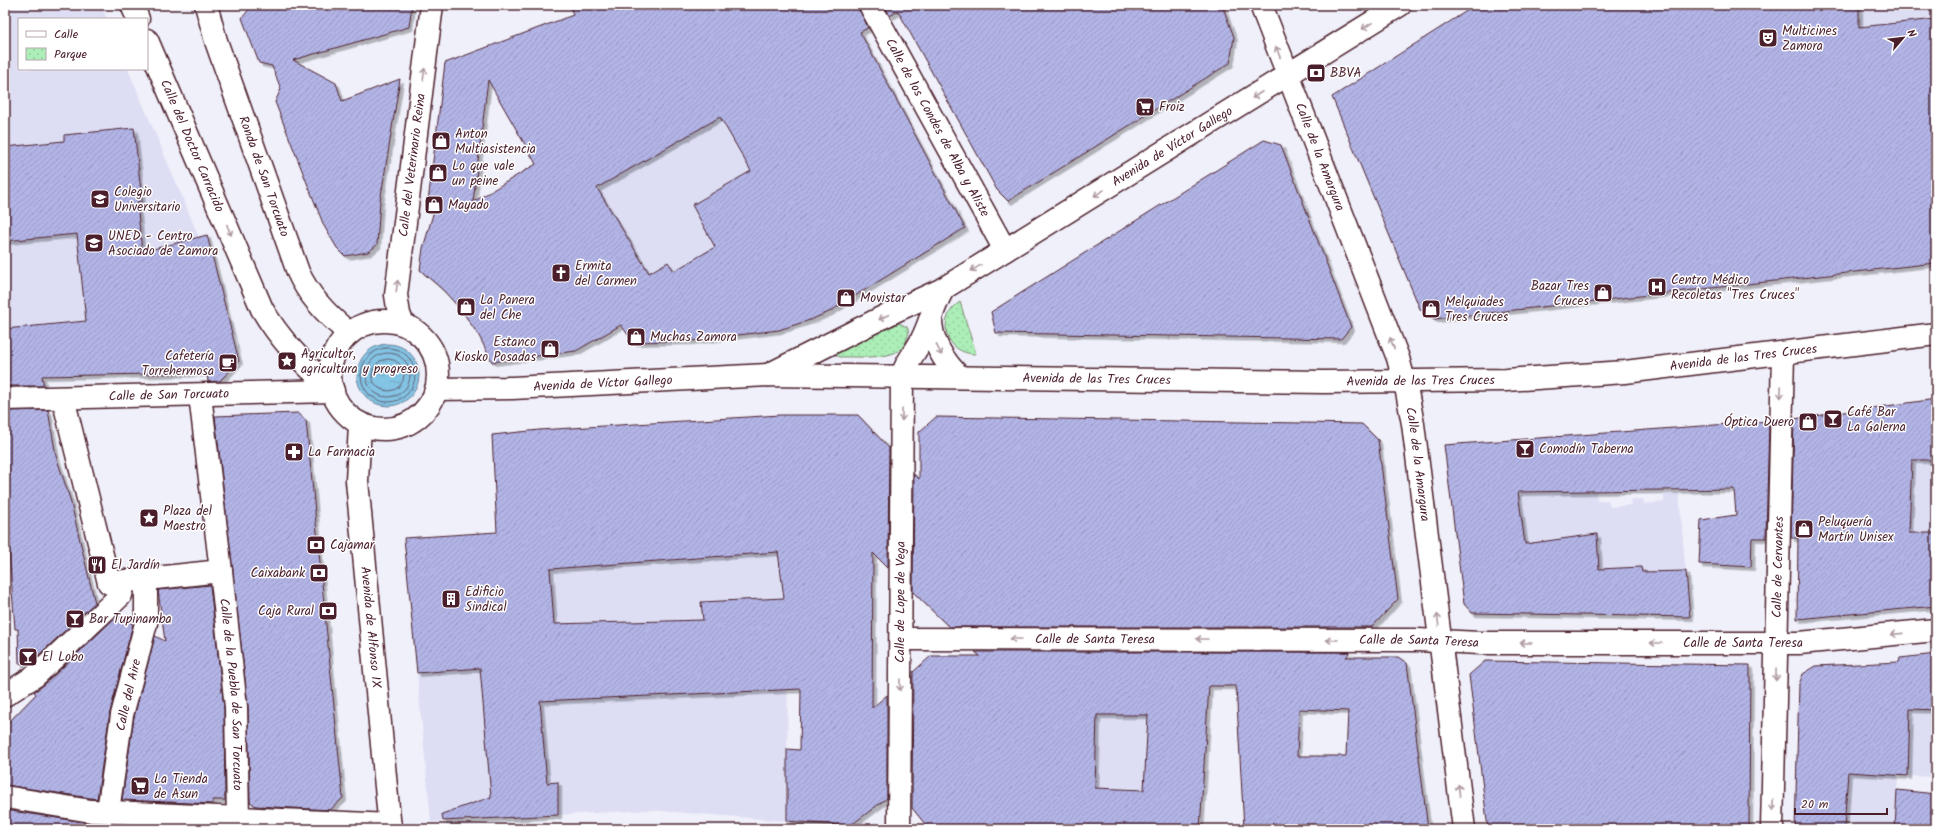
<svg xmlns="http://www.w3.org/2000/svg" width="1941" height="834" font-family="Kalam,sans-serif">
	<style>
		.built { fill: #dddef4 }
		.park { fill: url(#park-dots); stroke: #7b8671 }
		.water { fill: url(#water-ripples); stroke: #6c8199 }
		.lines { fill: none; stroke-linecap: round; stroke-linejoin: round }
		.shore { stroke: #616175; stroke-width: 1 }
		.building { fill: url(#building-hatch); stroke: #4a1f2b; fill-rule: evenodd; filter: url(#shadow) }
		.pedestrian-casing { stroke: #4a1f2b; stroke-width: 25 }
		.minor-casing { stroke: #4a1f2b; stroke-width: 25 }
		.tertiary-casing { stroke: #4a1f2b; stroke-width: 25 }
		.secondary-casing { stroke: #4a1f2b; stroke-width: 25 }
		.pedestrian { stroke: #fff; stroke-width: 22 }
		.minor { stroke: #fff; stroke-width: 22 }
		.tertiary { stroke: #fff; stroke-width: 22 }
		.secondary { stroke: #fff; stroke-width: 22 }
		.oneway { stroke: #ae9aa0 }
		.labels { text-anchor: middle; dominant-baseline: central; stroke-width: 3; stroke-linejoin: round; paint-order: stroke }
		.poi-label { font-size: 13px; fill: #4a1f2b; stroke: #fff; text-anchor: start }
		.street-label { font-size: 13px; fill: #4a1f2b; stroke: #fff }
	</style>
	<defs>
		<pattern id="park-dots" width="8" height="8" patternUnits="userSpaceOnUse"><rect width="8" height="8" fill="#aceeb7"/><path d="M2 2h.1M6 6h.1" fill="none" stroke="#96cc9e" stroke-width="1.8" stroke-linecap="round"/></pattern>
		<pattern id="water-ripples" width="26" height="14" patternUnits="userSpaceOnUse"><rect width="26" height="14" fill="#83c3e3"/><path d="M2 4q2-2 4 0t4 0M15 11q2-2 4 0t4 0" fill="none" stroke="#73a7c3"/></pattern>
		<pattern id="building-hatch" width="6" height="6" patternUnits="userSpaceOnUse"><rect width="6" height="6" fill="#b2b4e6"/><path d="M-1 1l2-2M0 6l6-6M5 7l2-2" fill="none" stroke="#9b9ac5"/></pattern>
		<filter id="shadow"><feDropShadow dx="3.5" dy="3.5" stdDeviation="0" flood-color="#0004"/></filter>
	</defs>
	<rect width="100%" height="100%" fill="#f0f0fa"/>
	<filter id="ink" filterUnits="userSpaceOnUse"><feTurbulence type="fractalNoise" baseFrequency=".025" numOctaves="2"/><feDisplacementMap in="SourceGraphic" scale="8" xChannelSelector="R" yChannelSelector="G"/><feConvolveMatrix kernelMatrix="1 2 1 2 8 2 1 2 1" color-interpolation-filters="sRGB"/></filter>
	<g filter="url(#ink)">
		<path class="built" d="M5,5h96l6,14h-88v50h109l71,168 -54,14 4,31 -144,95z
			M1859,5h77v14l-77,8z
			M720,117l35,61 -10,-4 -53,31 23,42 -34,36 -13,-21 -19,11 -52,-85z
			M1913,454h9v6h14v73h-27z
			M1595,485l2,16 11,-1 2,7 21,-2 -1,-5 13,-1 1,5 20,-2v-8l15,-1 7,82 -5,1 -1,-5 -38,3 -1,-7 -42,2 -67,-26 -7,1 -26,-46 23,-10v5l14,-1 12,-5v5l14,-1z
			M781,552l7,62 -1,207 -138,-11 -218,12 -14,-149 77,-6 55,-98z
			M1899,708l37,2v67l-28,-1z
			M972,715h176l-2,38 3,37 -54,-2 1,-36z
			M1848,772l50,3 -3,54h-42l1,-6 -9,-1z"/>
		<path class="park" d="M960,302l16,52c-32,0 -40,-37 -16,-52z
			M899,323l8,4c3,5 1,9 -1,14 -7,21 -47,15 -66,16l-4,-2 4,-5z"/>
		<path class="water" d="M357 375a31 31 0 1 1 62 0a31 31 0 1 1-62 0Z"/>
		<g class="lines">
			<path class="shore" d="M361 375a27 27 0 1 1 54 0a27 27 0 1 1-54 0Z
				M366 375a22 22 0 1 1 44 0a22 22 0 1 1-44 0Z
				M372 375a16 16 0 1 1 32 0a16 16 0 1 1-32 0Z"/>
		</g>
		<path class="building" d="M257,5h155l-3,22 -116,33 43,23 6,18 58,-22 -20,123 -3,43 -9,7 -23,4 -8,-8 -13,-22 -49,-124 6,-13 -9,-23 -13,-3 -17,-45 9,-11z
			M570,5h288l10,23 -8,4 105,196 -136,84 -19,8 -31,10 -89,11 -57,1 -12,-17 -45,26 -84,11 -13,-26 -17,-25 -19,-21 -23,-20 3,-22 13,-44 -9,6 18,-147 128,-48zM488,80l48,84 -63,38zM720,117l31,54 -59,34 23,42 -41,24 -6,-9 -19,11 -52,-85z
			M884,5h338l12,32 -4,26 -222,138 -11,-11 -99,-179 -8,5z
			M1476,5h383v22l77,-8v244l-502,56 -14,-10 -88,-212z
			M134,128l8,73 -5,1 5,50 65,-17 32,126 -19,20 -12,1 -1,-9 -165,3 2,10h-39v-57l81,-8 -9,-87 -72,7v-94l59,-6v-6z
			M1264,140l17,5 70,182 -10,12 -345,-6 -5,-21z
			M1936,399v61h-24l-3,73h27v73l-139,13 1,-81h-7l3,-119z
			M48,410l8,46 14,43 25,104 -64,59 -12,2 -1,-35h-3l-10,-131v-87z
			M298,413l8,7 37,378 -13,12 -74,-4 -6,-4 -2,-96 -33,-290z
			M780,415h78l31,33 -1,120 -15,-15 -1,155 15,-13v103l-37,28 -63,-5v-72l13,1 1,-61 -261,12 7,82 11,-1v33l-115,6 -1,-7 49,-17 -11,-129 -63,5 -13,-135 93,-6 -5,-97 47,-5zM778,552l6,46 -83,4 2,18 -149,4 -4,-55z
			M936,417l426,7 16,16 20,159 -26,28h-423l-36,-35 1,-118 5,5v-47z
			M1769,421l-3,117h-14l-1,29 -52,-3 2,-44 35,-5 -2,-26 -216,3 7,52 72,-10 2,35 42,-2 1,5 44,-1 4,46 -218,-4 -8,-9 -20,-159z
			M210,585l14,123 1,92h-12v4l-91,-4 12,-83 21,-81 10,5 -7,-51z
			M117,616l16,8 -23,88 -13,87 -92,-14v-59l31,-32 -2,-2 10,-7z
			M975,652h375l-4,5h52l9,6 21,166h-184l-8,-143h-27l-9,143h-271l-17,-21 1,-136 18,-16h49zM1299,709l49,2 -2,45h-49zM1097,715h51l-4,75 -49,-2z
			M1936,654v56l-26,-1 -2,67 -60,-4 -4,57h-49l4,-145 4,-10 13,-8 83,-4 1,-4z
			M1485,661l265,4 -1,164h-261l-19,-154z
			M1897,790l39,4v35h-41z
			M5,810l85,13 118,6h-203z"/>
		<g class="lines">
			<g class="pedestrian-casing">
				<g id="pedestrian">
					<path d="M63,398l46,185 112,-12 -21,-176"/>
					<path id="s1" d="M5,399l328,-8"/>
					<path id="s2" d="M221,571l15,136 2,112"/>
					<path d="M128,692l18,-69v-44"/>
					<path d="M5,695l30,-19 86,-81 3,-14"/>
				</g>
			</g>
			<g class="minor-casing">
				<g id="minor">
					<path d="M132,5l6,14"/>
					<path id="s3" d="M870,5l135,245"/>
					<path id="s4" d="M1261,5l137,353 9,34 6,32 51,405"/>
					<path id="s5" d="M147,40l115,269c17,29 43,57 70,79"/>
					<path d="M931,317c-1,23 13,45 29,60"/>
					<path id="s6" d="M403,324l-4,-10 -3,-19 36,-290"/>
					<path id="s7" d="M768,375l129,-65 44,-20 459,-285"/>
					<path id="s8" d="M901,639l516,1 63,3h319l137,-13"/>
					<path d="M5,797l86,14 299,14"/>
					<path d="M108,811l14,-96 6,-23"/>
					<path id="s9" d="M899,829l3,-453c4,-15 15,-25 21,-39 8,-16 11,-34 21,-49"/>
					<path id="s10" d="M1772,829l11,-476"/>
				</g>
			</g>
			<g class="tertiary-casing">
				<g id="tertiary">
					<path id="s11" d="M437,389l75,-1 256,-13 556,7 182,-2 119,-8 311,-38"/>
				</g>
			</g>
			<g class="secondary-casing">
				<g id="secondary">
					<path id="s12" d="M206,5l10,36 82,231c11,25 30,44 51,61"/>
					<circle cx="384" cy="375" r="54"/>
					<path id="s13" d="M360,425l-3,56 33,348"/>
				</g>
			</g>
			<use href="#pedestrian" class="pedestrian"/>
			<use href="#minor" class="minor"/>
			<use href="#tertiary" class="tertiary"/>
			<use href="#secondary" class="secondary"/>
		</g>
		<defs><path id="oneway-shaft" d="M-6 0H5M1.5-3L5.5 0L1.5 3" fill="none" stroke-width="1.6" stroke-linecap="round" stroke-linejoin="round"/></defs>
		<g class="oneway">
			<use href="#oneway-shaft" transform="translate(1367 26) rotate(147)"/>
			<use href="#oneway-shaft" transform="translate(1278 52) rotate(-111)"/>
			<use href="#oneway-shaft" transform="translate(424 74) rotate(-83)"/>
			<use href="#oneway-shaft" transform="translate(1257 95) rotate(147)"/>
			<use href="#oneway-shaft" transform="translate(1099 193) rotate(148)"/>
			<use href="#oneway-shaft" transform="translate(229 230) rotate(68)"/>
			<use href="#oneway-shaft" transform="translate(976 268) rotate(149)"/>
			<use href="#oneway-shaft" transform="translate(397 286) rotate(-82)"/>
			<use href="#oneway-shaft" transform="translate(884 317) rotate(153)"/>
			<use href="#oneway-shaft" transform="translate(1392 343) rotate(-111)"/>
			<use href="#oneway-shaft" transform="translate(939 350) rotate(63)"/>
			<use href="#oneway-shaft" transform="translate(1781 392) rotate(92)"/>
			<use href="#oneway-shaft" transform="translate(902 415) rotate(90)"/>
			<use href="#oneway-shaft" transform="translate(1438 620) rotate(-97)"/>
			<use href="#oneway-shaft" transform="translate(1897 634) rotate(174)"/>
			<use href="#oneway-shaft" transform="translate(1016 639) rotate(-180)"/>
			<use href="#oneway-shaft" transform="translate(1202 639) rotate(-180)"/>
			<use href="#oneway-shaft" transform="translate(1332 640) rotate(-180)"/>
			<use href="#oneway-shaft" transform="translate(1526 643) rotate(180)"/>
			<use href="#oneway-shaft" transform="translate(1656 643) rotate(180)"/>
			<use href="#oneway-shaft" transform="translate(1776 675) rotate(91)"/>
			<use href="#oneway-shaft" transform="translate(900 685) rotate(90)"/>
			<use href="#oneway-shaft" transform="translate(1459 790) rotate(-97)"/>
			<use href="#oneway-shaft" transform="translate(1773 805) rotate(91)"/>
		</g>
	</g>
	<defs>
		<g id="theatre-square" transform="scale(1)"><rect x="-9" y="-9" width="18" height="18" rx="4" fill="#4a1f2b" stroke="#fff"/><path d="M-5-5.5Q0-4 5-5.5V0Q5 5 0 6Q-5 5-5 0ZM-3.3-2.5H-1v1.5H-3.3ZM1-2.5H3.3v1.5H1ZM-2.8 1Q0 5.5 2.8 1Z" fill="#fff"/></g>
		<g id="bank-square" transform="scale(1)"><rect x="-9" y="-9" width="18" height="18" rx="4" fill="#4a1f2b" stroke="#fff"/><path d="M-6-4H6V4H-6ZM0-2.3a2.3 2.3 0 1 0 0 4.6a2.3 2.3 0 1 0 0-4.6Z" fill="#fff"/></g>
		<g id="supermarket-square" transform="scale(1)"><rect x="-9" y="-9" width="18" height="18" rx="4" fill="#4a1f2b" stroke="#fff"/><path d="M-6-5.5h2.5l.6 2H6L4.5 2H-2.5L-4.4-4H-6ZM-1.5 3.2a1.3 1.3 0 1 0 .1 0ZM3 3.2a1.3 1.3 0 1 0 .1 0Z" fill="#fff"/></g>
		<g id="shop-square" transform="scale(1)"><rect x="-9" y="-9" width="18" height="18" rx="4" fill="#4a1f2b" stroke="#fff"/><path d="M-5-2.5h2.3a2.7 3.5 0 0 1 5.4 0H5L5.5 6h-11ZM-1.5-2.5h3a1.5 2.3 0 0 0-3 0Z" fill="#fff"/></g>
		<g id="university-square" transform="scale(1)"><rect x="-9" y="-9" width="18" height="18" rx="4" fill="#4a1f2b" stroke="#fff"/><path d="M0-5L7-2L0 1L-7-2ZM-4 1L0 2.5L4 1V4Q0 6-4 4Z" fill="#fff"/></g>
		<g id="church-square" transform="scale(1)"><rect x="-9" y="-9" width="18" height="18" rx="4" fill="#4a1f2b" stroke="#fff"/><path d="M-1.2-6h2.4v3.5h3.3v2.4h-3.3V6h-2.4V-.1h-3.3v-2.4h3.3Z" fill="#fff"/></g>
		<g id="hospital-square" transform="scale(1)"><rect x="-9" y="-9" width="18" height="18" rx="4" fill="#4a1f2b" stroke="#fff"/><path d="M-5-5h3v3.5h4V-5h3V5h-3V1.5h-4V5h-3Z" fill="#fff"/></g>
		<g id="sight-square" transform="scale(1)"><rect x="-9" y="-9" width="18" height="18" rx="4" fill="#4a1f2b" stroke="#fff"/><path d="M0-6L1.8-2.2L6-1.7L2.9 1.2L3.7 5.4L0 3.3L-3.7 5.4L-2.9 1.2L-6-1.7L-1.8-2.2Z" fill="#fff"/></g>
		<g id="cafe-square" transform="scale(1)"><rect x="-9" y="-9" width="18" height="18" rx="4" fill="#4a1f2b" stroke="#fff"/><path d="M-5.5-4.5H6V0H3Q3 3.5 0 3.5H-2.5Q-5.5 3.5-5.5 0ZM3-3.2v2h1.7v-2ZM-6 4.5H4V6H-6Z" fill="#fff"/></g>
		<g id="bar-square" transform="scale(1)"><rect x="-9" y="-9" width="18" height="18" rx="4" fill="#4a1f2b" stroke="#fff"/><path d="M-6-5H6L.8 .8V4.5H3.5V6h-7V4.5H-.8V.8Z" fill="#fff"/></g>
		<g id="pharmacy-square" transform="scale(1)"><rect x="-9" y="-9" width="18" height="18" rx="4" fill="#4a1f2b" stroke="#fff"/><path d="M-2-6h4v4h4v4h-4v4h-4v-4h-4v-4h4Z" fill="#fff"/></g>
		<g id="restaurant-square" transform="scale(1)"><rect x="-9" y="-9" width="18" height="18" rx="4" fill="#4a1f2b" stroke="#fff"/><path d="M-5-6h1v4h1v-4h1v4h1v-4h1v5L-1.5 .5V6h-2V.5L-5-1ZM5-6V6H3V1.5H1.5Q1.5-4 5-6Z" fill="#fff"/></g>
		<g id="building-square" transform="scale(1)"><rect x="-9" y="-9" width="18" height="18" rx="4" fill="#4a1f2b" stroke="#fff"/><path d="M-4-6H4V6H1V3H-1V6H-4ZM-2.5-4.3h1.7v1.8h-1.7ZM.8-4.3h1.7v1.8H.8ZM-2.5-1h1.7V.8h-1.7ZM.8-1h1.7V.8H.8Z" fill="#fff"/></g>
	</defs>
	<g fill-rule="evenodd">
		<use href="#theatre-square" x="1768" y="38"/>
		<use href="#bank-square" x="1316" y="73"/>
		<use href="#supermarket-square" x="1145" y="107"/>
		<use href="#shop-square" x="441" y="141"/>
		<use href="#shop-square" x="438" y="173"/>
		<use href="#university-square" x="100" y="199"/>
		<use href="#shop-square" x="434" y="205"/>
		<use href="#university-square" x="94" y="243"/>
		<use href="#church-square" x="561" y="273"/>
		<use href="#hospital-square" x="1657" y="287"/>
		<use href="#shop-square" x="1603" y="293"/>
		<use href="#shop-square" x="846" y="298"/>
		<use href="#shop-square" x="466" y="307"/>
		<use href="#shop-square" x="1431" y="309"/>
		<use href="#shop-square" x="636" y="337"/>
		<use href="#shop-square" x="550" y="349"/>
		<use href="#sight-square" x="287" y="361"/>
		<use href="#cafe-square" x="228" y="363"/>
		<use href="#bar-square" x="1833" y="419"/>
		<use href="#shop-square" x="1808" y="422"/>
		<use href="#bar-square" x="1525" y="449"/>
		<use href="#pharmacy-square" x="294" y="452"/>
		<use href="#sight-square" x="149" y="518"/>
		<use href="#shop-square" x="1804" y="529"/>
		<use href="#bank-square" x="316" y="545"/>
		<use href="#restaurant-square" x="97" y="565"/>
		<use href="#bank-square" x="319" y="573"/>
		<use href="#building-square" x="451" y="599"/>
		<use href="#bank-square" x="328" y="611"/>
		<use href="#bar-square" x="75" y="619"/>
		<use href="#bar-square" x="28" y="657"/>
		<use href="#supermarket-square" x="140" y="786"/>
	</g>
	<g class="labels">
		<g class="poi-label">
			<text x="1782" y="31">Multicines<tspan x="1782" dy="15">Zamora</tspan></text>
			<text x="1330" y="73">BBVA</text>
			<text x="1159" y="107">Froiz</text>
			<text x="455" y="134">Anton<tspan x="455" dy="15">Multiasistencia</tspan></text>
			<text x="452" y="166">Lo que vale<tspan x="452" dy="15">un peine</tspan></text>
			<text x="114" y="192">Colegio<tspan x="114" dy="15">Universitario</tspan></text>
			<text x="448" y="205">Mayado</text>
			<text x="108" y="236">UNED - Centro<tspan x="108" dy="15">Asociado de Zamora</tspan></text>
			<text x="575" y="266">Ermita<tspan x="575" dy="15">del Carmen</tspan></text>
			<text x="1671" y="280">Centro Médico<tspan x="1671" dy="15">Recoletas "Tres Cruces"</tspan></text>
			<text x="1589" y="286" text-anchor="end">Bazar Tres<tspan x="1589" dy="15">Cruces</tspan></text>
			<text x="860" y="298">Movistar</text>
			<text x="480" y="300">La Panera<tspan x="480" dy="15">del Che</tspan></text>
			<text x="1445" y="302">Melquiades<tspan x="1445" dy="15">Tres Cruces</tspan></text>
			<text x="650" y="337">Muchas Zamora</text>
			<text x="536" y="342" text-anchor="end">Estanco<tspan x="536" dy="15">Kiosko Posadas</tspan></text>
			<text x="301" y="354">Agricultor,<tspan x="301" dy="15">agricultura y progreso</tspan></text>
			<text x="214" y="356" text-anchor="end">Cafetería<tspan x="214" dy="15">Torrehermosa</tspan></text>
			<text x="1847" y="412">Café Bar<tspan x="1847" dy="15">La Galerna</tspan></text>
			<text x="1794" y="422" text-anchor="end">Óptica Duero</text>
			<text x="1539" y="449">Comodín Taberna</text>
			<text x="308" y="452">La Farmacia</text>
			<text x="163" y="511">Plaza del<tspan x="163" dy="15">Maestro</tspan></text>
			<text x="1818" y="522">Peluquería<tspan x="1818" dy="15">Martín Unisex</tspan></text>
			<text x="330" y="545">Cajamar</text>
			<text x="111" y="565">El Jardín</text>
			<text x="305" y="573" text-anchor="end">Caixabank</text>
			<text x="465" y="592">Edificio<tspan x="465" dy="15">Sindical</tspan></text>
			<text x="314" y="611" text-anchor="end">Caja Rural</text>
			<text x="89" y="619">Bar Tupinamba</text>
			<text x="42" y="657">El Lobo</text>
			<text x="154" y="779">La Tienda<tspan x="154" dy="15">de Asun</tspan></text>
		</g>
		<g class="street-label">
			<text stroke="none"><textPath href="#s3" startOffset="140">Calle de los Condes de Alba y Aliste</textPath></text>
			<text stroke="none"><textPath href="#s5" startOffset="115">Calle del Doctor Carracido</textPath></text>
			<text stroke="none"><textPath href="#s7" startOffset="465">Avenida de Víctor Gallego</textPath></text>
			<text stroke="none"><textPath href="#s4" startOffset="163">Calle de la Amargura</textPath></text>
			<text stroke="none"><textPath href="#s6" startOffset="161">Calle del Veterinario Reina</textPath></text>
			<text stroke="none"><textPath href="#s12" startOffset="181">Ronda de San Torcuato</textPath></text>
			<text stroke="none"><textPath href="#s11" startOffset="1308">Avenida de las Tres Cruces</textPath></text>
			<text stroke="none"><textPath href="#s11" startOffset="660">Avenida de las Tres Cruces</textPath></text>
			<text stroke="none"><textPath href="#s11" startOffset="984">Avenida de las Tres Cruces</textPath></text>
			<text stroke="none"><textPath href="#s11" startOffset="166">Avenida de Víctor Gallego</textPath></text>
			<text stroke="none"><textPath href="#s1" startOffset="164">Calle de San Torcuato</textPath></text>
			<text stroke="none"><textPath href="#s4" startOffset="487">Calle de la Amargura</textPath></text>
			<text stroke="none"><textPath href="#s10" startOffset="262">Calle de Cervantes</textPath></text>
			<text stroke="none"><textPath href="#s9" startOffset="227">Calle de Lope de Vega</textPath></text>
			<text stroke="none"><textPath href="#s13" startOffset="203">Avenida de Alfonso IX</textPath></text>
			<text stroke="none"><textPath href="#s8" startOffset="194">Calle de Santa Teresa</textPath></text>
			<text stroke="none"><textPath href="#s8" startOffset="518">Calle de Santa Teresa</textPath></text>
			<text stroke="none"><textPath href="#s8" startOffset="842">Calle de Santa Teresa</textPath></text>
			<text transform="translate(129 695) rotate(-77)">Calle del Aire</text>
			<text stroke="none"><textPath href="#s2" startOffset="124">Calle de la Puebla de San Torcuato</textPath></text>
		</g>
	</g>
	<rect width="1941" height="834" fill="none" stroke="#fff" stroke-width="20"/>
	<rect x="10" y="10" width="1921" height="814" fill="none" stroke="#4a1f2b" stroke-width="1.5" filter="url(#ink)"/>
	<rect x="18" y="18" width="130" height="52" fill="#ffffff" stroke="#b7a5aa"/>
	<rect x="26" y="31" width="20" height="6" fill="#ffffff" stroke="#b7a5aa"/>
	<text x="54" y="38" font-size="12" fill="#4a1f2b">Calle</text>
	<rect x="26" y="48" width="20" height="12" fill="url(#park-dots)" stroke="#b7a5aa"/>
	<text x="54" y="58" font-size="12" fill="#4a1f2b">Parque</text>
	<g transform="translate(1903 38) rotate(62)" stroke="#ffffff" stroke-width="3" paint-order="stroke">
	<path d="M0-3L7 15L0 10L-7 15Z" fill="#4a1f2b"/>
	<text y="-6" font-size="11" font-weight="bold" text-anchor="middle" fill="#4a1f2b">N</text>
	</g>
	<path d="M1795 808v6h92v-6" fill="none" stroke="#4a1f2b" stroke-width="2"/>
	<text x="1801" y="808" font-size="12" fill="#4a1f2b" stroke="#ffffff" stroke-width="3" paint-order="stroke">20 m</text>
</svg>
